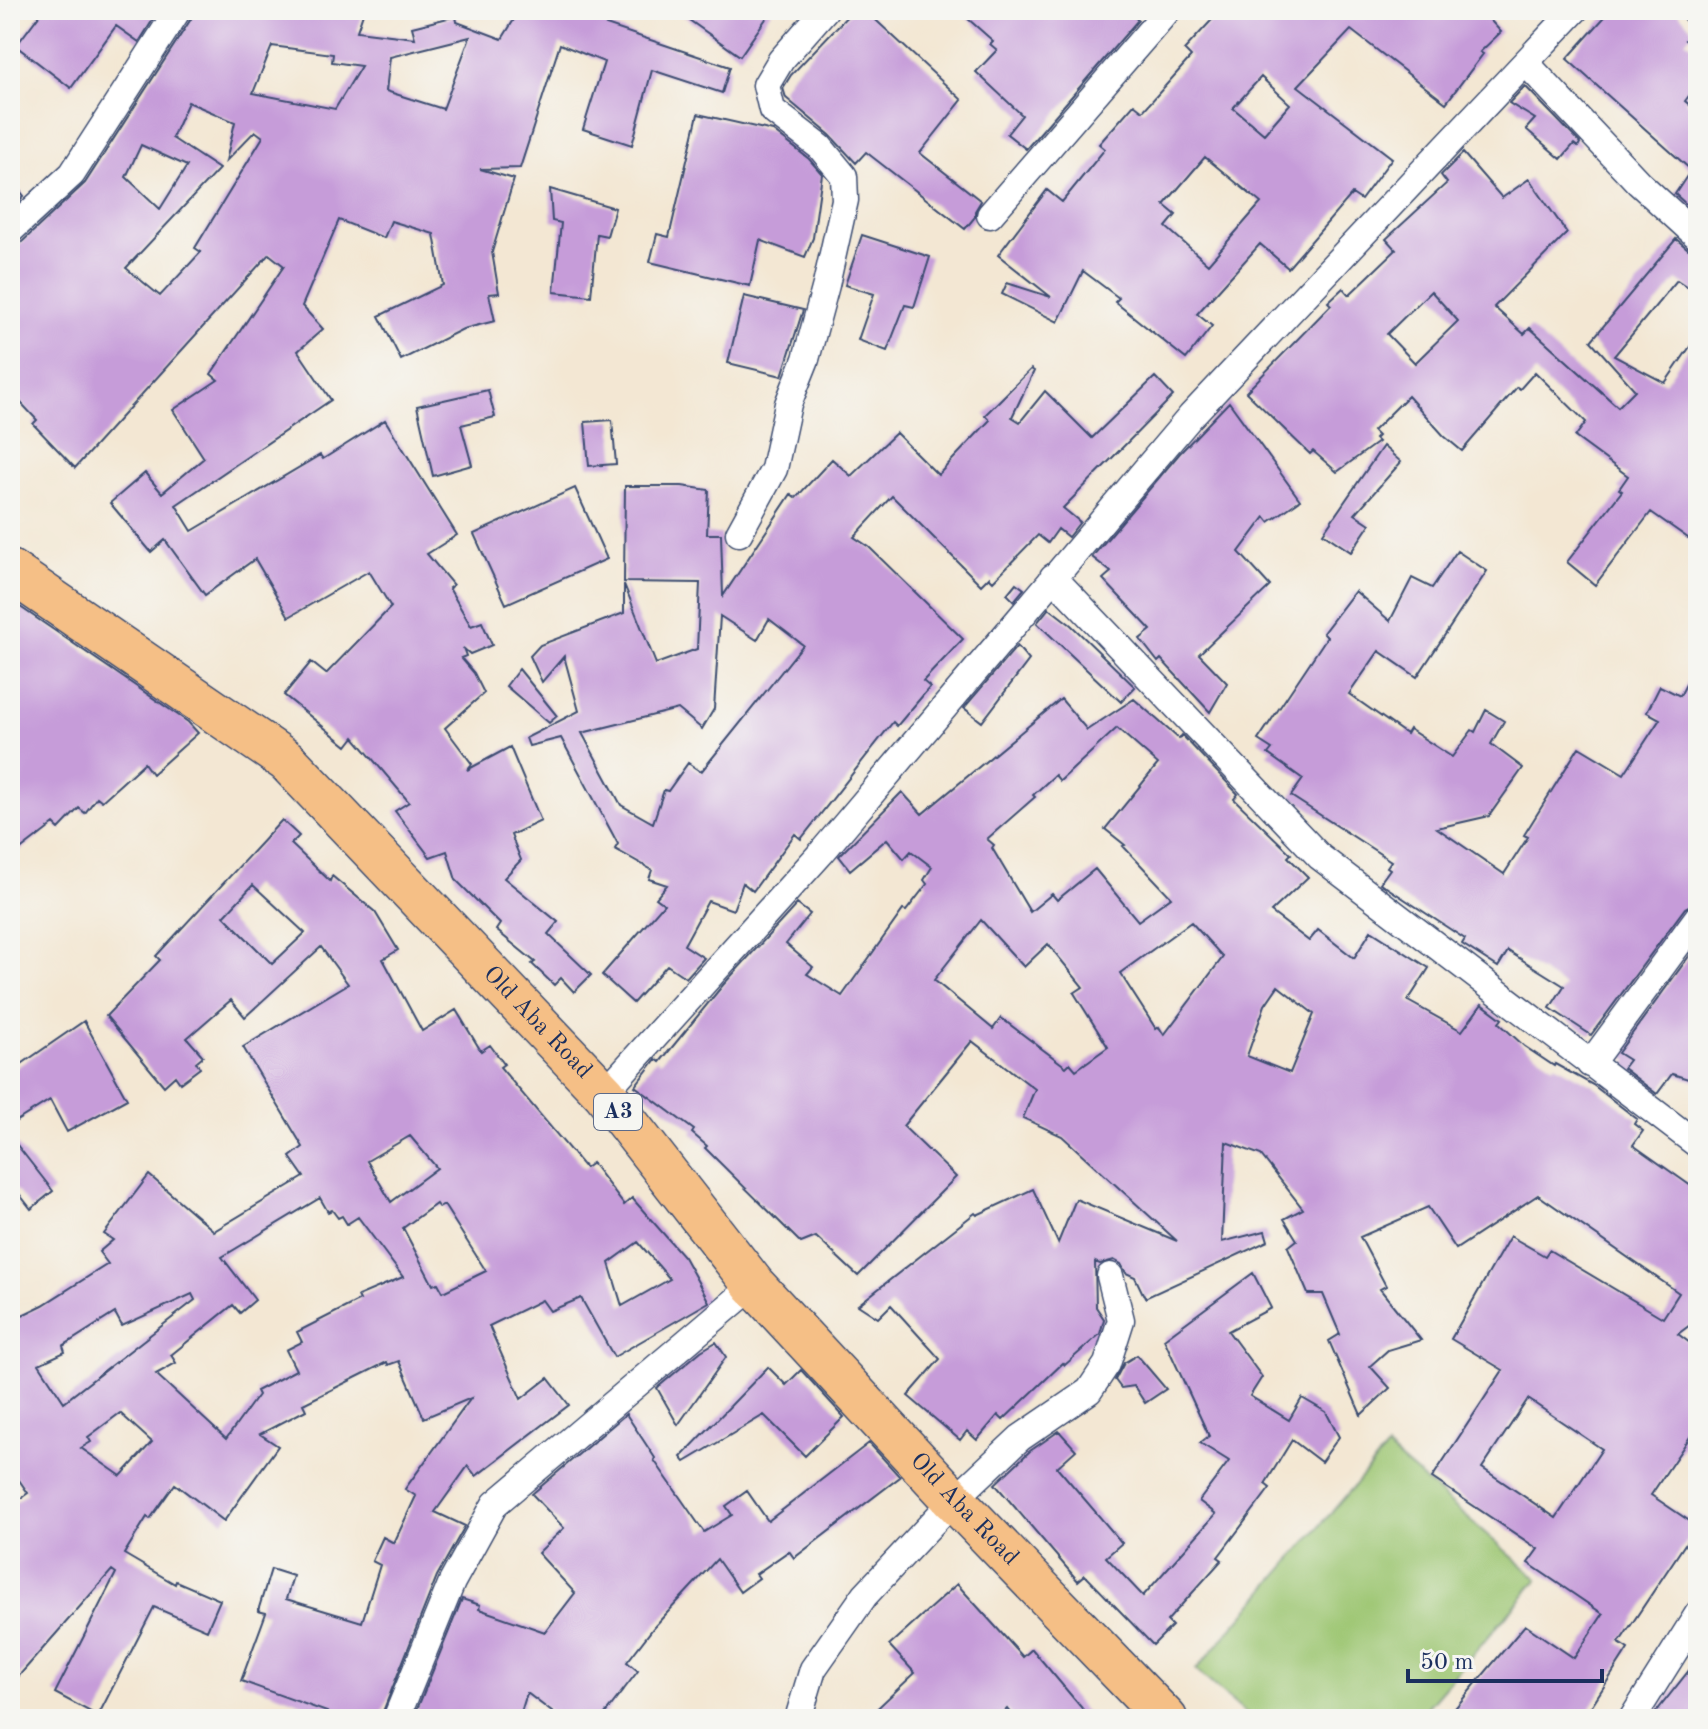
<svg xmlns="http://www.w3.org/2000/svg" width="1708" height="1729" font-family="'Old Standard TT',serif">
	<style>
		.green { fill: #9dc672; stroke: #5c7a68; stroke-width: 2 }
		.building { fill: #c69cd9; fill-rule: evenodd }
		.lines { fill: none; stroke-linecap: round; stroke-linejoin: round }
		.street-casing { stroke: #3b4b70; stroke-width: 29 }
		.primary-casing { stroke: #3b4b70; stroke-width: 45 }
		.street { stroke: #fff; stroke-width: 26 }
		.primary { stroke: #f5bf86; stroke-width: 42 }
		.labels { text-anchor: middle; dominant-baseline: central; stroke-width: 6; stroke-linejoin: round; paint-order: stroke }
		.shield { fill: #f6f6f2; stroke: #5d6b8a; stroke-width: 2 }
		.shield-label { font-size: 22px; font-weight: bold; fill: #1b2f5e }
		.street-label { font-size: 24px; fill: #1b2f5e; stroke: #f6f6f2 }
	</style>
	<rect width="100%" height="100%" fill="#f6f6f2"/>
	<filter id="ink" filterUnits="userSpaceOnUse"><feTurbulence type="fractalNoise" baseFrequency=".0125" numOctaves="2"/><feDisplacementMap in="SourceGraphic" scale="16" xChannelSelector="R" yChannelSelector="G"/><feConvolveMatrix kernelMatrix="1 2 1 2 8 2 1 2 1" color-interpolation-filters="sRGB"/></filter>
	<filter id="wash" filterUnits="userSpaceOnUse"><feTurbulence type="fractalNoise" baseFrequency=".006" numOctaves="4" result="noise"/><feDisplacementMap in="SourceGraphic" scale="32" xChannelSelector="R" yChannelSelector="G"/><feGaussianBlur stdDeviation="1.8" result="paint"/><feColorMatrix in="noise" values="0 0 0 0 0 0 0 0 0 0 0 0 0 0 0 0 0 1.4 0 .05"/><feComposite in="paint" operator="in"/></filter>
	<g filter="url(#wash)">
		<rect width="100%" height="100%" fill="#f3e7d3"/>
		<path class="green" d="M1387,1448l151,131 -121,140h-165l-56,-49z"/>
		<g id="blocks">
			<path class="building" d="M43,10h116l-20,32 -23,-16 -45,62 -55,-42z
				M194,10h49l31,8 2,-8h88l-7,21 58,7 -3,-11 44,-11 1,6 45,17 18,-29h59l29,11 -2,4 124,42 -8,26 -70,-23 -20,75 -49,-16 21,-67 -44,-18 -40,124 -40,1 34,10 -22,73 7,41 -10,1 6,27 -32,8 -62,31 -22,-44 64,-31 -9,-51 -43,-13 -7,17 -45,-18 -37,86 21,23 -25,22 33,49 -155,105 16,26 128,-76 3,4 62,-39 72,115 -30,19 26,31 -4,3 22,38 11,-4 10,23 -22,9 -7,-6 3,8 -5,2 13,15 10,20 -39,35 27,36 -5,6 43,-23 31,74 -30,14 10,25 -17,18 54,44 -10,12 43,41 -17,17 -13,-14 -7,7 -22,-21 3,-2 -39,-32 4,-6 -44,-44 -9,-29 -17,6 -35,-46 14,-9 -55,-65 -7,9 -63,-51 27,-33 15,12 65,-67 -22,-36 -80,46 -34,-58 -50,36 -40,-55 -14,12 -41,-49 35,-30 17,20 42,-35 -31,-48 45,-30 -7,-6 73,-108 -15,-12 -194,214 -42,-44 4,-4 -27,-29v-144l11,-4 64,-60 106,-164zM470,37l-27,72 -57,-18 4,-34zM272,46l61,8 -1,8 29,4 -26,43 -82,-16zM188,102l47,20 -9,39 29,-30 8,6 -68,111 6,4 -41,44 -34,-28 93,-99 -47,-31zM141,145l46,21 -27,43 -34,-32z
				M675,10h97l-32,46z
				M853,10h12l97,90 -42,53 61,48 -6,10v6l-10,12 -99,-77 -10,11 -26,-28 -44,-37 -3,-10 8,-13z
				M958,10h168l12,10 -112,129 -19,-15 15,-19 -46,-43 21,-22 -7,-6 3,-3z
				M1221,10h260l20,22 -21,20 3,2 -37,49 -95,-73 -53,56 94,72 -31,42 -9,-6 -64,74 -28,-24 -63,70 15,12 -26,33 -71,-57 4,-4 -36,-27 -25,51 -56,-28 5,-11 44,14 -53,-42 49,-65 15,12 43,-53 -6,-5 35,-40 9,7 48,-54 -7,-7zM1261,77l29,27 -26,30 -31,-26zM1205,157l56,46 -53,61 -42,-37 10,-12 -12,-10z
				M1611,10h65l19,22 -10,8 13,10v34l-13,17 13,11v103l-23,-21 16,-24 -124,-111z
				M1525,86l55,57 -2,4 -4,-3 -13,15 -35,-30 9,-10 -26,-16z
				M698,114l75,17 36,28 13,15 -9,64 -8,19 -45,-17 -10,46 -100,-24 7,-28 12,3z
				M1463,153l39,45 27,-19 38,54 -73,74 30,27 6,-6 88,79 17,-17 -44,-49 85,-102 12,10 10,4v41l-21,-14 -63,76 51,27 33,-48v210l-47,-33 -56,73 -28,-23 55,-71 -3,-2 9,-13 -53,-39 11,-15 -51,-50 -15,17 -3,-2 -55,64 -18,-15 -36,-40 -35,35 5,5 -3,3 3,3 -41,30 -24,-21 -3,3 -64,-62 85,-87 -3,-3 15,-14 6,7 47,-45 -10,-11 61,-56 -6,-8zM1431,291l27,30 -43,42 -28,-29z
				M10,178l14,18 -14,13z
				M550,189l65,19 -8,28 -10,-2 -6,62 -37,-4 7,-69 -9,-2z
				M862,235l68,22 -16,50 -9,-2 -18,46 -29,-11 16,-46 -29,-9z
				M744,296l59,14 -21,66 -54,-13z
				M1031,369l3,2 -22,46 8,5 25,-31 47,47 63,-61 18,19 -110,112 17,14 -12,15 -10,-8 -10,14 -10,-8 -45,46 -4,-4 -8,8 -89,-89 -38,41 15,10 94,92 -40,42 7,6 -33,39 -4,-4 -92,117 -6,-5 -42,57 -10,-8 -10,27 -25,-9 -24,44 20,13 -18,20 -19,-13 -34,38 -31,-28 62,-71 -8,-6 11,-13 -18,-6 3,-9 -37,-21 3,-5 -57,-106 -32,8 -3,-8 53,-27 -15,-55 -22,26 -12,-26 10,-11 84,-32v-29l32,80 41,-15 3,-66 -76,-1 1,-96h57l27,4 -2,44h14l2,62 68,-102 5,4 36,-39 19,17 45,-43 42,42 52,-55 -5,-5zM720,616l37,24 12,-21 34,26 -102,127 -13,-9 -20,28 -4,-1 -11,33 -32,-18 -39,-72 96,-24 24,20 12,-20z
				M488,390l7,27 -34,8 11,40 -39,11 -16,-70z
				M1229,402l71,98 -31,22 -4,-5 -26,35 31,34 -71,68 28,29 -17,29 -49,-53 -3,3 -18,-23 11,-9 -48,-51 8,-7 -19,-15 88,-104z
				M612,420l4,44 -27,2 -4,-44z
				M1383,446l18,16 -46,52 15,10 -19,28 -28,-19z
				M575,488l32,71 -101,45 -32,-70z
				M1457,551l30,20 -70,106 -38,-26 -30,43 57,40 3,-5 43,28 20,-27 3,2 11,-22 18,11 -13,23 32,24 -34,48 -52,12 67,46 24,-37 -4,-2 55,-88 45,27 36,-55 -13,-7 13,-26 20,10 18,-35v240l-13,7 -94,127 -41,-27 14,-22 -56,-35 -10,16 -36,-23 3,-5 -85,-56 10,-14 -3,-2 4,-6 -100,-65 12,-17 -35,-25 4,-5 -14,-9 69,-103 -4,-4 32,-42 35,30 22,-43 20,10z
				M1016,583l8,6 -10,12 -7,-7z
				M10,600l178,122 10,11 -46,41 -8,-11 -42,38 -5,-4 -12,16 -6,-5 -20,21 -5,-5 -44,34z
				M1049,608l22,17 64,62 -14,15 -84,-79z
				M1017,646l12,14 -47,62 -18,-14z
				M519,669l38,47 -8,7 -43,-37z
				M1061,699l26,31 47,-31 45,40 3,-4 56,59 -4,5 57,55 -3,3 20,20 -37,35 38,29 9,-11 36,28 17,-27 58,37 -21,33 54,30 20,-27 20,15 -3,4 25,23 30,20 1,-2 38,21 44,34 -3,5 9,7 -10,14 65,46v128l-20,15 20,15v76l-47,70 46,31 -78,117 9,6 -45,70h-137l79,-94 49,33 29,-44 -75,-51 10,-14 -106,-71 71,-108 -52,-31 59,-103 35,20 4,-6 114,68 16,-25 -141,-98 -82,54 -28,-42 -68,30 26,49 -6,3 41,51 -33,10 -18,16 20,22 -29,27 -32,-74 11,-7 -17,-40h-15l-20,-47 9,-7 -13,-21 19,-10 -42,-54 -35,-13 -4,100 43,-11 3,10 -123,57 -10,-21 -9,-4 -5,-9 -7,-4 -14,4 -5,-2 1,45 8,12 -4,15 -35,31 -2,-2 -60,57 -5,-5 -21,25 -10,-9 -7,9 -52,-44 32,-37 -49,-54 -13,13 -20,-13 117,-92 2,2 56,-26 25,54 18,-44 101,42 -115,-105 -39,-18 12,-29 -63,-48 -69,85 53,51 -98,99 -42,-39 -15,6 -96,-95 2,-2 -15,-13 2,-3 -59,-44 21,-27 4,3 63,-77 74,-81 13,10 -24,30 27,23 -6,7 35,22 61,-86 3,1 21,-27 -3,-4 8,-13 -21,-16 -7,8 -17,-20 -37,31 -11,-14 63,-64 20,22zM1117,728l41,36 -53,65 20,16 -2,1 48,51 -33,24 -43,-52 -38,31 -5,-6 -22,18 -38,-64 2,-3 -7,-6 48,-42 -2,-2 22,-20 5,6zM981,920l43,47 24,-23 35,43 -9,6 34,54 -32,23 -6,-7 -4,4 -65,-49 -8,11 -59,-49zM1191,922l32,35 -59,78 -5,-8 -3,2 -36,-56zM1278,986l36,28 -24,59 -43,-17 18,-51zM1528,1399l74,50 -46,69 -74,-50z
				M282,820l17,16 -8,8 39,37 2,-5 43,36 23,38 -15,9 39,72 34,-21 25,41 9,-6 14,19 -4,3 85,101 7,-5 32,42 8,-7 52,59 25,45 -95,55 -33,-59 -31,13 -8,-11 -53,26 32,73 27,-21 21,27 -93,71 -8,-10 -33,46 30,14 -28,50 -57,143h-56l3,-7 -86,-31 25,-68 -8,-2 13,-42 22,7 -7,23 76,23 18,-57 -8,-4 11,-24 11,6 22,-47 -11,-7 66,-91 -47,20 -25,-57 -11,4 -1,-3 -84,42 3,6 -46,24 18,12 -54,75 -49,-37 -25,35 -3,-2 -23,37 51,30 1,-3 44,19 -13,30 -53,-23 -56,109 -43,-23 61,-120 -4,-3 -102,116v-180l18,-13 -18,-26v-146l33,-16 65,-41 -9,-12 14,-12 -9,-6 45,-59 65,56 90,-54 -14,-20 13,-10 -60,-100 105,-63 -27,-37 -76,70 -14,-17 -44,38 16,18 -7,6 4,6 -20,15 -5,-7 -11,10 -58,-70 54,-56 -4,-4zM253,885l52,48 -33,31 -48,-48zM410,1136l27,32 -46,34 -24,-41zM320,1198l8,14 4,-2 6,8 4,-2 5,8 11,-7 45,60 -45,19 2,4 -63,32 5,10 -16,8 10,20 -40,21 2,4 -32,44 -70,-65 20,-11 -5,-8 62,-50 7,8 15,-13 -33,-43zM436,1204l3,4 5,-3 42,66 -43,21 -5,-9 -5,2 -30,-57zM638,1242l32,37 -48,27 -13,-43zM192,1294l3,6 -131,102 -25,-38 26,-12 -2,-6 52,-33 7,13zM120,1413l32,29 -31,34 -40,-28 10,-6 -3,-5z
				M1698,944v138l-26,-8 -15,20 -34,-26 6,-8 -11,-7z
				M84,1021l43,78 -60,33 -17,-32 -40,25v-53z
				M10,1136l43,55 -22,18 -21,-27z
				M1253,1273l18,35 -43,23 34,46 -12,19 39,24 13,-22 24,14 13,25 -18,25 -29,-22 -27,44 5,4 -52,69 4,3 -55,61 5,5 -19,19 -68,-70 -7,6 -83,-97 35,-33 29,-20 17,19 -19,17 65,76 -16,14 37,39 73,-82 -17,-13 30,-40 -29,-18 9,-7 -45,-97z
				M716,1342l10,15 -48,68 -21,-37 44,-37z
				M1137,1355l29,34 -21,14 -11,-17 -13,2 -6,-8 9,-17z
				M768,1367l18,18 15,-15 43,47 -39,39 -41,-41 -79,47 -4,-5z
				M626,1414l29,44 -1,2 50,72 28,-17 -6,-9 21,-15 21,30 101,-78 31,34 -106,81 -5,-7 -33,23 3,4 -19,14 -23,-33 -63,68 -27,35 11,9 -37,48h-40l-34,-26 -8,26h-106l49,-120 18,6 -1,4 66,23 30,-39 -37,-40 26,-25 -32,-34z
				M957,1584l66,73 9,-8 59,70h-76l-8,-10 -10,10h-131l49,-46 -26,-28z
				M1698,1659v60h-47l2,-3z"/>
		</g>
	</g>
	<g filter="url(#ink)">
		<use href="#blocks" fill-opacity="0" stroke="#3b4b70" stroke-width="2"/>
		<g class="lines">
			<g class="street-casing">
				<path id="street" d="M1526,63l113,120 59,54
					M990,215l178,-205
					M10,231l62,-57 106,-164
					M739,533l35,-64 14,-65 18,-45 20,-74 19,-85 -1,-24 -24,-29 -48,-37 -6,-25 15,-25 44,-50
					M1053,577l267,280 378,288
					M1590,1064l108,-147
					M604,1093l218,-241 369,-436 384,-406
					M396,1719l56,-137 43,-78 259,-219
					M798,1719l15,-50 52,-74 89,-95 66,-62 69,-47 18,-27 14,-44 -11,-44
					M1632,1719l66,-105"/>
			</g>
			<g class="primary-casing">
				<g id="primary">
					<path id="s1" d="M10,571l277,190 317,332 150,192 200,215 212,219"/>
				</g>
			</g>
			<use href="#street" class="street"/>
			<use href="#primary" class="primary"/>
		</g>
	</g>
	<g class="labels">
		<rect class="shield" x="594" y="1094" width="48" height="36" rx="6"/>
		<g class="shield-label">
			<text x="618" y="1112">A3</text>
		</g>
		<g class="street-label">
			<text stroke="none"><textPath href="#s1" startOffset="698">Old Aba Road</textPath></text>
			<text stroke="none"><textPath href="#s1" startOffset="1346">Old Aba Road</textPath></text>
		</g>
	</g>
	<rect width="1708" height="1729" fill="none" stroke="#f6f6f2" stroke-width="40"/>
	<path d="M1408 1669v12h194v-12" fill="none" stroke="#1b2f5e" stroke-width="4"/>
	<text x="1420" y="1669" font-size="24" fill="#1b2f5e" stroke="#f6f6f2" stroke-width="6" paint-order="stroke">50 m</text>
</svg>
